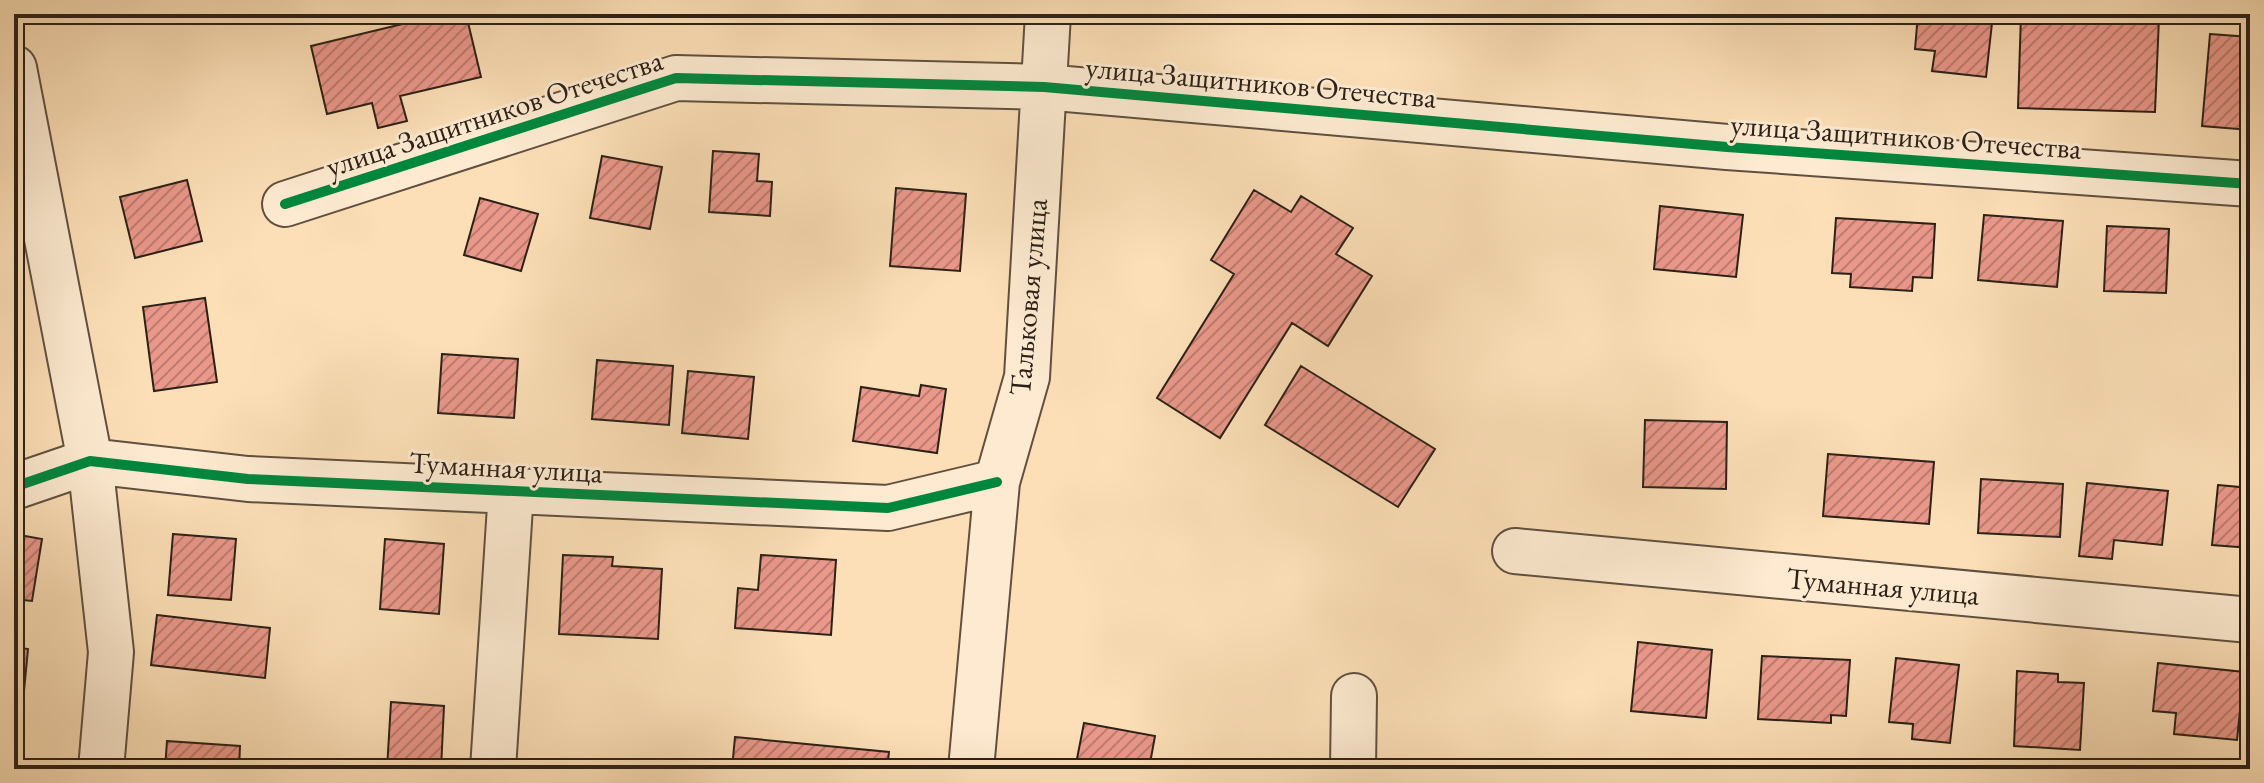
<svg xmlns="http://www.w3.org/2000/svg" width="2264" height="783" font-family="'EB Garamond',serif">
	<style>
		.building { fill: url(#building-hatch); stroke: #2c2118; stroke-width: 2 }
		.lines { fill: none; stroke-linecap: round; stroke-linejoin: round }
		.minor-casing { stroke: #605040; stroke-width: 48 }
		.minor { stroke: #fdead0; stroke-width: 44 }
		.cycleway-casing { stroke: #fdead0; stroke-width: 15 }
		.cycleway { stroke: #00873e; stroke-width: 10 }
		.labels { text-anchor: middle; dominant-baseline: central; stroke-width: 6; stroke-linejoin: round; paint-order: stroke }
		.street-label { font-size: 30px; fill: #2c2118; stroke: #fdead0 }
	</style>
	<defs>
		<pattern id="building-hatch" width="6" height="6" patternUnits="userSpaceOnUse" patternTransform="scale(2)"><rect width="6" height="6" fill="#ea988a"/><path d="M-1 1l2-2M0 6l6-6M5 7l2-2" fill="none" stroke="#be7c70"/></pattern>
	</defs>
	<rect width="100%" height="100%" fill="#fcdfb7"/>
	<filter id="stains"><feTurbulence type="fractalNoise" baseFrequency=".0025" numOctaves="4"/><feColorMatrix values="0 0 0 0 .2 0 0 0 0 .09 0 0 0 0 .02 0 0 0 .5 -.17"/></filter>
	<radialGradient id="worn" r=".72"><stop offset=".6" stop-color="#630" stop-opacity="0"/><stop offset="1" stop-color="#630" stop-opacity=".3"/></radialGradient>
	<path class="building" d="M444,14h22l15,63 -81,19 7,25 -29,7 -6,-25 -45,11 -16,-68z
		M775,14h82v7z
		M1918,14h75l-7,63 -54,-6 3,-20 -20,-2z
		M2021,14l138,4 -4,94 -137,-4z
		M2210,34l40,3v93l-48,-4z
		M713,151l46,3 -2,27 15,1 -2,34 -61,-4z
		M602,156l60,11 -12,62 -60,-11z
		M187,180l15,61 -67,17 -15,-61z
		M896,188l70,6 -6,77 -70,-5z
		M1254,190l37,22 10,-16 52,32 -17,26 36,22 -44,70 -36,-23 -72,115 -63,-40 77,-124 -23,-14z
		M480,198l58,16 -17,57 -57,-16z
		M1660,206l83,9 -7,62 -82,-8z
		M1984,215l79,6 -6,66 -79,-7z
		M1836,218l99,6 -3,54 -19,-1 -1,14 -62,-4 1,-13 -19,-1z
		M2107,226l62,3 -3,64 -62,-2z
		M2244,252l6,1v32l-10,-1z
		M205,298l12,84 -63,9 -11,-84z
		M14,329l9,42 -9,2z
		M442,354l76,5 -4,59 -76,-5z
		M597,360l76,6 -4,59 -77,-6z
		M1301,366l134,83 -37,58 -133,-82z
		M688,371l66,6 -6,62 -66,-6z
		M921,385l25,4 -9,64 -84,-12 8,-54 58,9z
		M1645,420l82,2 -1,67 -83,-2z
		M1828,454l106,8 -5,62 -106,-8z
		M1981,479l82,5 -3,53 -82,-4z
		M2087,483l81,8 -6,54 -48,-5 -2,19 -33,-3z
		M2218,485l32,3v60l-38,-3z
		M14,534l28,5 -10,62 -18,-2z
		M173,534l63,5 -5,61 -63,-5z
		M385,539l59,5 -5,70 -59,-5z
		M563,555l50,2 -1,9 50,3 -4,70 -99,-5z
		M761,555l75,5 -5,75 -96,-7 3,-40 20,2z
		M157,615l113,13 -5,50 -114,-13z
		M1638,642l74,8 -6,68 -75,-7z
		M14,647l14,2 -6,63 -8,-1z
		M1762,656l88,4 -4,56 -15,-1v8l-73,-4z
		M1896,658l63,7 -9,78 -38,-4 1,-15 -24,-2z
		M2158,663l86,9 -7,68 -63,-6 2,-21 -23,-2z
		M2017,671l41,3v8l26,1 -4,67 -66,-4z
		M391,702l53,4 -3,63h-54z
		M1084,723l71,13 -6,33h-74z
		M735,737l154,15 -2,17h-155z
		M167,741l73,5 -1,23h-74z
		M14,748l7,1 -3,20h-4z"/>
	<g class="lines">
		<g class="minor-casing">
			<path id="minor" d="M14,68l76,393 21,191 -10,117
				M285,204l391,-126 368,9 683,60 523,37
				M14,487l76,-26 158,18 640,29 109,-26
				M1515,551l735,69
				M493,769l18,-278
				M971,769l26,-287 30,-105 21,-363
				M1353,769l1,-73"/>
		</g>
		<use href="#minor" class="minor"/>
		<g class="cycleway-casing">
			<path id="cycleway" d="M285,204l391,-126 368,9 683,60 523,37
				M14,487l76,-26 158,18 640,29 109,-26"/>
		</g>
		<use href="#cycleway" class="cycleway"/>
	</g>
	<g class="labels">
		<g class="street-label">
			<text transform="translate(1261 82) rotate(5)">улица Защитников Отечества</text>
			<text transform="translate(494 113) rotate(-18)">улица Защитников Отечества</text>
			<text transform="translate(1906 136) rotate(4)">улица Защитников Отечества</text>
			<text transform="translate(1028 297) rotate(-85)">Тальковая улица</text>
			<text transform="translate(506 467) rotate(3)">Туманная улица</text>
			<text transform="translate(1883 586) rotate(5)">Туманная улица</text>
		</g>
	</g>
	<rect width="2264" height="783" fill="none" stroke="#fcdfb7" stroke-width="48"/>
	<rect x="16" y="16" width="2232" height="751" fill="none" stroke="#2c2118" stroke-width="4"/>
	<rect x="24" y="24" width="2216" height="735" fill="none" stroke="#2c2118" stroke-width="2"/>
	<rect width="100%" height="100%" filter="url(#stains)"/>
	<rect width="100%" height="100%" fill="url(#worn)"/>
</svg>
